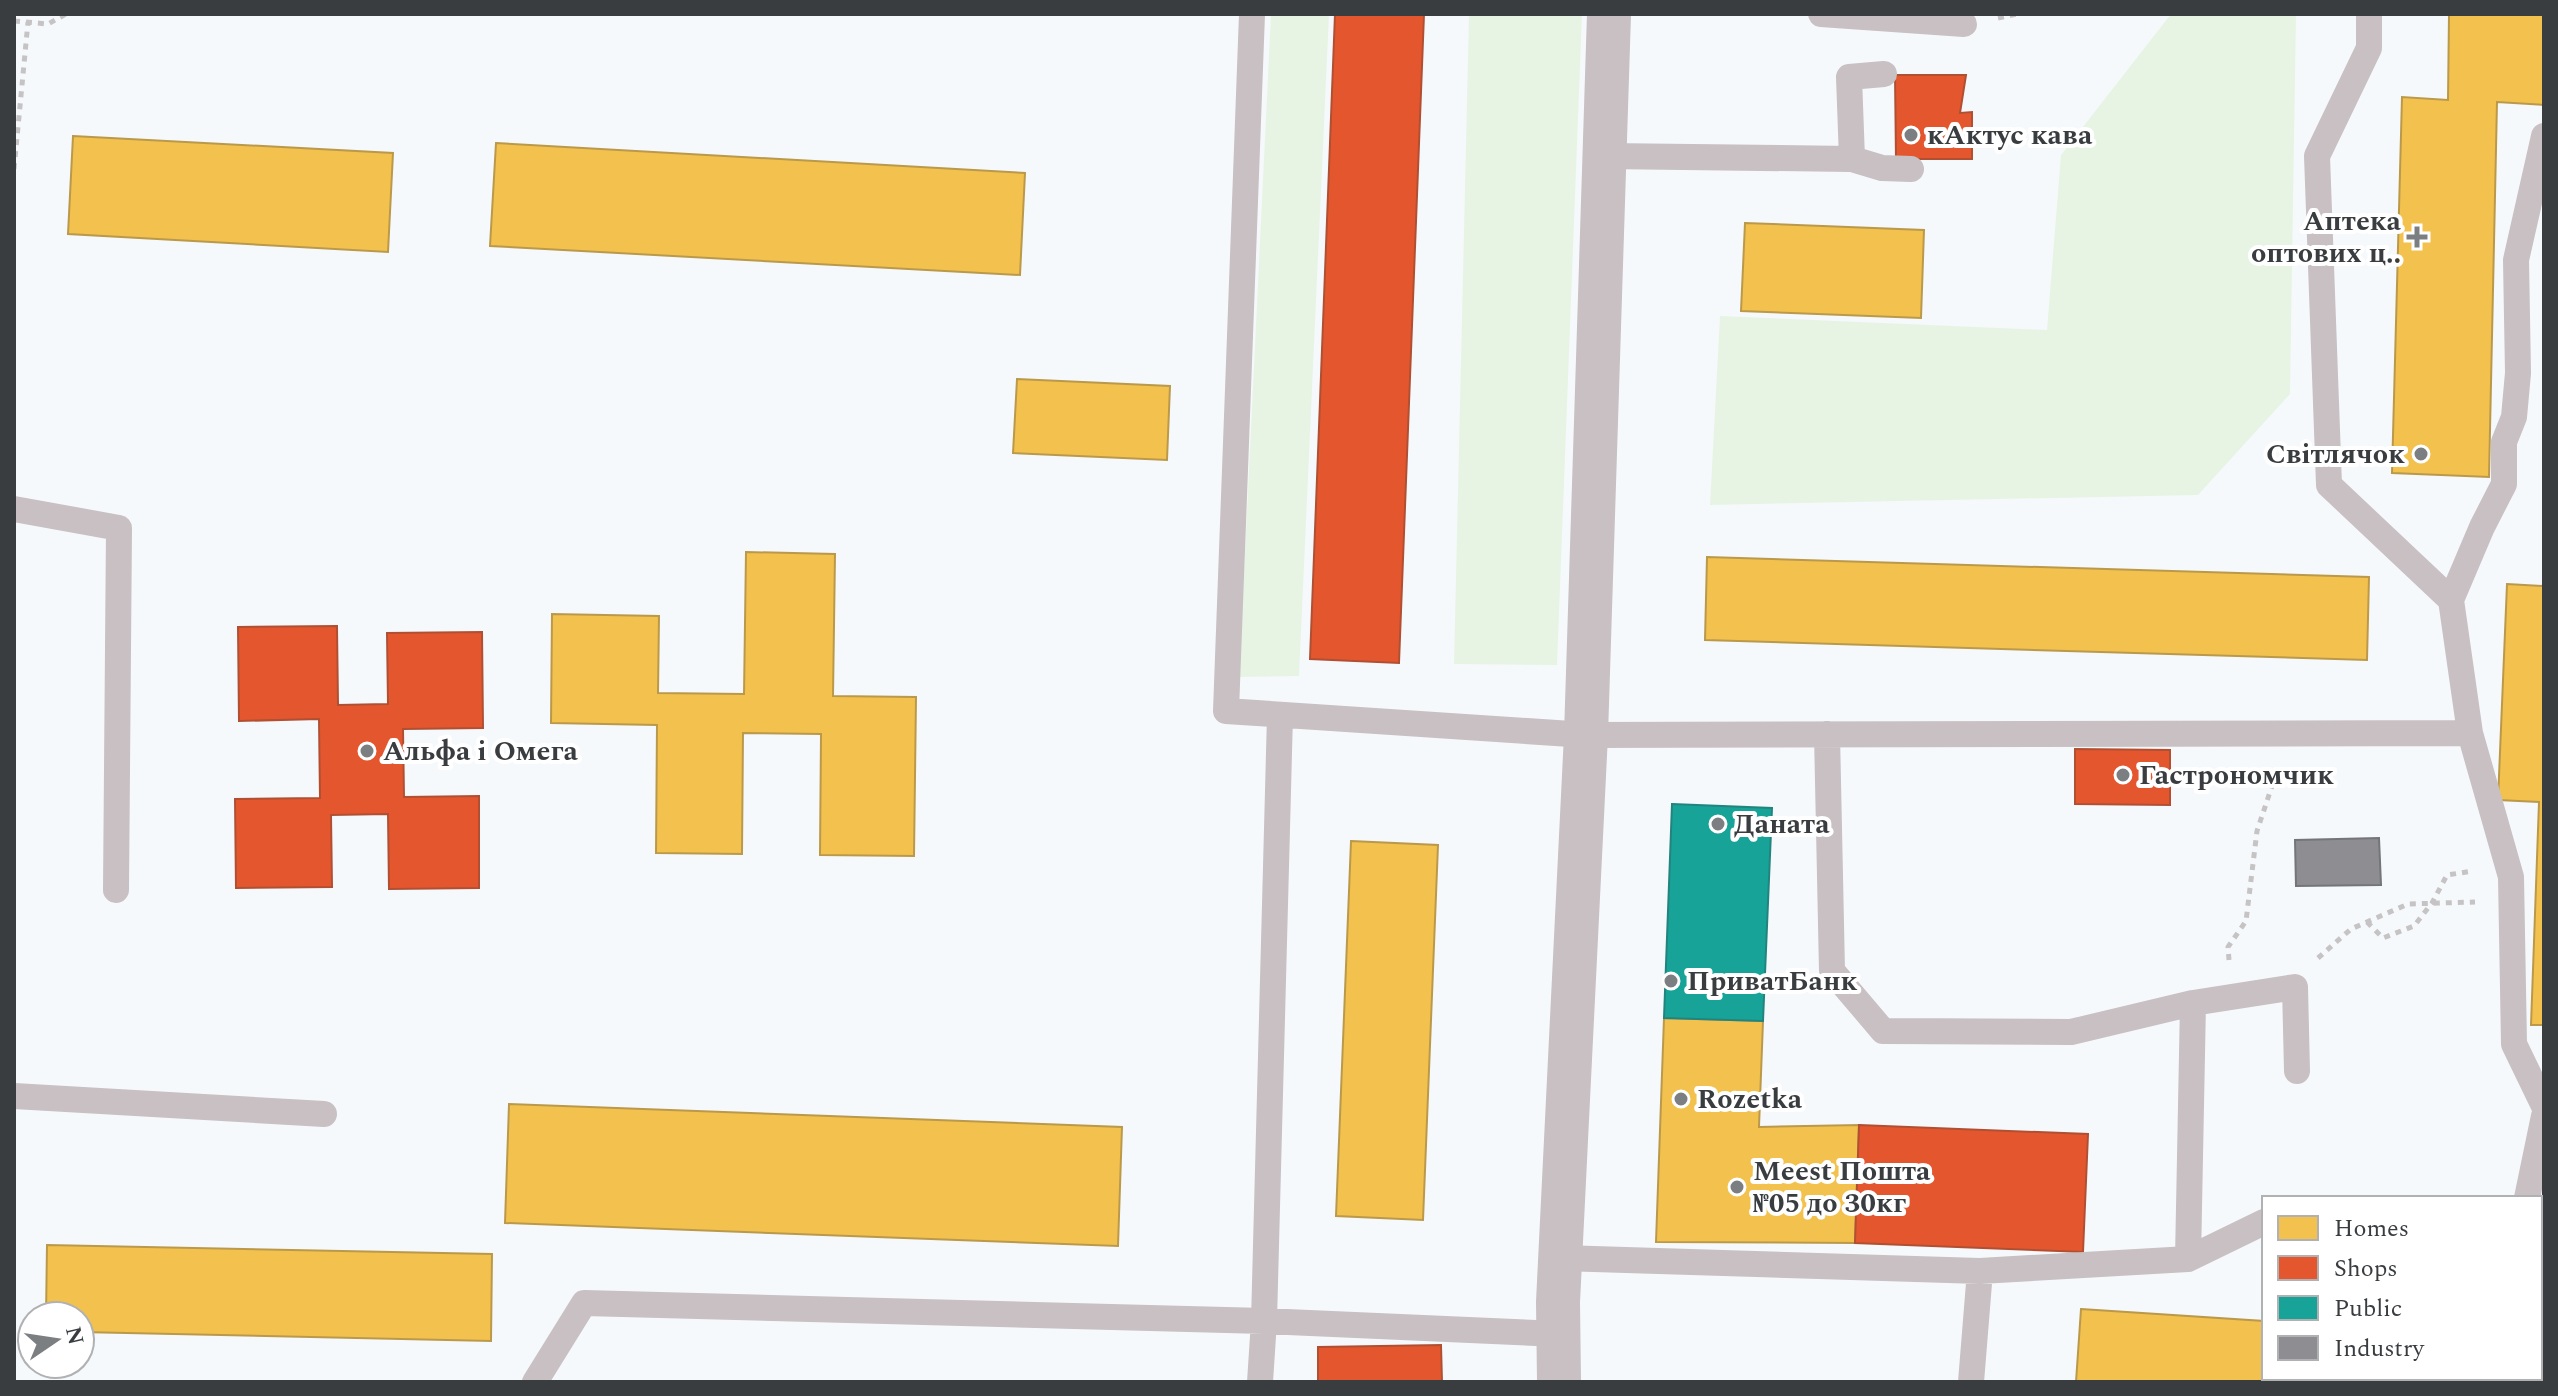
<svg xmlns="http://www.w3.org/2000/svg" width="2558" height="1396" font-family="Spectral,serif">
	<style>
		.green { fill: #e7f4e4 }
		.homes { fill: #f2c14e; stroke: #bb994a; stroke-width: 2 }
		.shops { fill: #e4572e; stroke: #b14f33; stroke-width: 2 }
		.public { fill: #17a398; stroke: #22847e; stroke-width: 2 }
		.industry { fill: #8d8d92; stroke: #747579; stroke-width: 2 }
		.lines { fill: none; stroke-linecap: round; stroke-linejoin: round }
		.path { stroke: #c6c3c4; stroke-width: 5; stroke-dasharray: 6 6; stroke-linecap: butt }
		.lane { stroke: #c8c0c2; stroke-width: 26 }
		.street { stroke: #c8c0c2; stroke-width: 44 }
		.poi-dot { fill: #7c7f82; stroke: #fff; stroke-width: 3 }
		.labels { text-anchor: middle; dominant-baseline: central; stroke-width: 8; stroke-linejoin: round; paint-order: stroke }
		.poi-label { font-size: 28px; font-weight: bold; fill: #3a3d40; stroke: #fff; text-anchor: start }
	</style>
	<rect width="100%" height="100%" fill="#f6f9fc"/>
	<path class="green" d="M1271,14h58l-30,662 -60,1z
		M1469,14h113l-25,651 -103,-1z
		M2171,14h125l-6,380 -92,101 -488,10 10,-189 327,14 14,-175z"/>
	<path class="homes" d="M2449,14h95v91l-47,-3 -8,375 -97,-4 10,-376 46,3z
		M73,136l320,17 -5,99 -320,-18z
		M496,143l529,30 -5,102 -530,-29z
		M1745,223l179,7 -3,88 -180,-7z
		M1017,379l153,7 -3,74 -154,-7z
		M746,552l89,2 -2,142 83,1 -2,159 -94,-1 1,-121 -78,-1 -1,121 -86,-1 1,-128 -106,-2 1,-109 107,2 -1,77 86,1z
		M1707,557l662,20 -2,83 -662,-20z
		M2507,584l37,2v439h-13l8,-223 -41,-2z
		M1351,841l87,4 -15,375 -87,-4z
		M1664,1018l99,3 -4,106 100,-2 -4,118 -199,-1z
		M509,1104l613,23 -4,119 -613,-23z
		M47,1245l445,9 -1,87 -411,-9v-16h-34z
		M2540,1304h4v78h-143l-59,-4h198z
		M2081,1309l183,12v57h28l-1,4h-215z"/>
	<path class="shops" d="M1335,14h89l-25,649 -89,-4z
		M1895,75h71l-6,38 12,-1v47h-76z
		M337,626l1,79 50,-1 -1,-71 95,-1 1,96 -80,1 1,68 75,-1v92l-90,1 -1,-75 -57,1 1,72 -96,1 -1,-89 85,-1 -1,-79 -80,2 -1,-94z
		M2075,749l95,1v55l-95,-1z
		M1859,1125l229,9 -5,118 -228,-9z
		M1441,1345l1,37h-124v-35z"/>
	<path class="public" d="M1672,804l100,4 -9,213 -99,-3z"/>
	<path class="industry" d="M2379,838l2,47 -85,1 -1,-46z"/>
	<g class="lines">
		<path class="path" d="M1998,18l19,-4
			M14,21l34,3 18,-10
			M14,169l14,-147
			M2367,922l16,16 31,-12 18,-23 15,-28 26,-4
			M2318,958l33,-29 57,-25 67,-2
			M2229,960l-1,-13 18,-26 11,-90 21,-63"/>
		<path class="lane" d="M1252,14l-26,697 360,24 884,-2 41,144 3,167 30,62
			M1821,14l143,10
			M2369,14v34l-52,108 12,329 122,115 19,133
			M1605,156l247,3 -3,-82 35,-3
			M1852,159l30,9 29,1
			M14,509l105,19 -3,362
			M2451,600l31,-73 22,-43v-42l10,-25 4,-44 -2,-113 28,-124
			M1827,734l5,237 51,60 188,1 122,-29 -5,256
			M2193,1003l102,-16 2,84
			M14,1096l310,18
			M2527,1198l17,-82
			M2540,1256l4,11
			M1561,1258l419,13 208,-12 76,-37
			M535,1382l49,-79 680,18 296,13
			M1260,1382l4,-61 16,-606
			M1971,1382l9,-111"/>
		<path class="street" d="M1559,1382l-1,-80 28,-567 23,-721"/>
	</g>
	<g class="poi-dot">
		<circle cx="1911" cy="135" r="8"/>
		<path d="M2413 225h8v8h8v8h-8v8h-8v-8h-8v-8h8z"/>
		<circle cx="2421" cy="454" r="8"/>
		<circle cx="367" cy="751" r="8"/>
		<circle cx="2123" cy="775" r="8"/>
		<circle cx="1718" cy="824" r="8"/>
		<circle cx="1671" cy="981" r="8"/>
		<circle cx="1681" cy="1099" r="8"/>
		<circle cx="1737" cy="1187" r="8"/>
	</g>
	<g class="labels">
		<g class="poi-label">
			<text x="1927" y="135">кАктус кава</text>
			<text x="2401" y="221" text-anchor="end">Аптека<tspan x="2401" dy="32">оптових ц‥</tspan></text>
			<text x="2405" y="454" text-anchor="end">Світлячок</text>
			<text x="383" y="751">Альфа і Омега</text>
			<text x="2139" y="775">Гастрономчик</text>
			<text x="1734" y="824">Даната</text>
			<text x="1687" y="981">ПриватБанк</text>
			<text x="1697" y="1099">Rozetka</text>
			<text x="1753" y="1171">Meest Пошта<tspan x="1753" dy="32">№05 до 30кг</tspan></text>
		</g>
	</g>
	<rect width="2558" height="1396" fill="none" stroke="#3a3d40" stroke-width="32"/>
	<rect x="2262" y="1196" width="280" height="184" fill="#ffffff" stroke="#b0b1b3" stroke-width="2"/>
	<rect x="2278" y="1216" width="40" height="24" fill="#f2c14e" stroke="#b0b1b3" stroke-width="2"/>
	<text x="2334" y="1236" font-size="24" fill="#3a3d40">Homes</text>
	<rect x="2278" y="1256" width="40" height="24" fill="#e4572e" stroke="#b0b1b3" stroke-width="2"/>
	<text x="2334" y="1276" font-size="24" fill="#3a3d40">Shops</text>
	<rect x="2278" y="1296" width="40" height="24" fill="#17a398" stroke="#b0b1b3" stroke-width="2"/>
	<text x="2334" y="1316" font-size="24" fill="#3a3d40">Public</text>
	<rect x="2278" y="1336" width="40" height="24" fill="#8d8d92" stroke="#b0b1b3" stroke-width="2"/>
	<text x="2334" y="1356" font-size="24" fill="#3a3d40">Industry</text>
	<g transform="translate(56 1340) rotate(77)"><circle r="38" fill="#ffffff" stroke="#b0b1b3" stroke-width="2"/>
	<path d="M0-6L14 30L0 20L-14 30Z" fill="#7c7f82"/>
	<text y="-12" font-size="22" font-weight="bold" text-anchor="middle" fill="#3a3d40">N</text>
	</g>
</svg>
